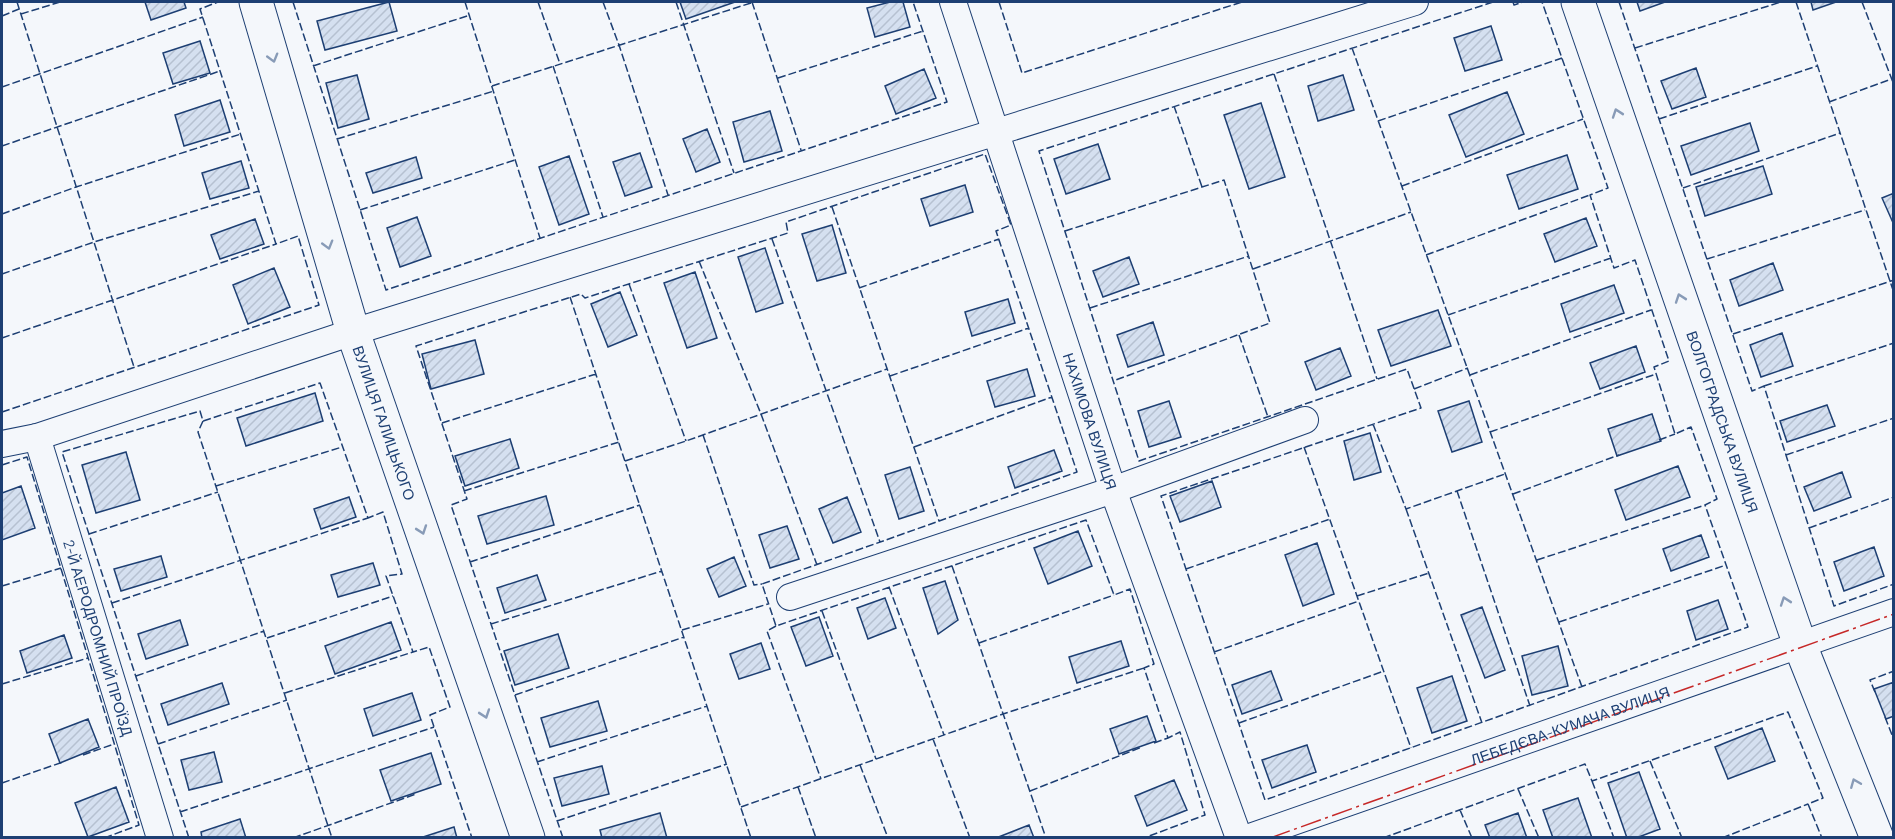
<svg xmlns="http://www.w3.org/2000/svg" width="1895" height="839" font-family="Barlow,sans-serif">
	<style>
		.building { fill: url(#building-hatch); stroke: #1d3f73; stroke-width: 1.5 }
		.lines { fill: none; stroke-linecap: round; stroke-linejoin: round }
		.street-casing { stroke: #1d3f73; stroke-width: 28 }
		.secondary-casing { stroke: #1d3f73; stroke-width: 35 }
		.street { stroke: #f4f7fb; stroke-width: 26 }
		.secondary { stroke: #f4f7fb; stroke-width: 33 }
		.fence { stroke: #1d3f73; stroke-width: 1.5; stroke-dasharray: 8 3; stroke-linecap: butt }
		.power { stroke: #c62828; stroke-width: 1.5; stroke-dasharray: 21 4.5 3 4.5; stroke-linecap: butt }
		.oneway { stroke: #889bb7 }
		.labels { text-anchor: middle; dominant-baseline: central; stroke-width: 4.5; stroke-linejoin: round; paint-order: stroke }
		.street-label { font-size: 15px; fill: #1d3f73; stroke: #f4f7fb }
	</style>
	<defs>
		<pattern id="building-hatch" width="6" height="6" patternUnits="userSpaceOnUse" patternTransform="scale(1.5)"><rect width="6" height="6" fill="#d5e0f0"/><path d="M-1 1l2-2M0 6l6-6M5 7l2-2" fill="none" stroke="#b6c1d1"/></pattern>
	</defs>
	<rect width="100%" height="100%" fill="#f4f7fb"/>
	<path class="building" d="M145,2h39l2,6 -35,12z
		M389,2l8,29 -72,19 -8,-29z
		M680,2h55l-49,17z
		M890,2h13l7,25 -35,10 -8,-29z
		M1637,2h28l-25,9z
		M1811,2h25l-23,8z
		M1491,26l11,34 -37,11 -11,-33z
		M200,41l10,32 -37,11 -10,-31z
		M1696,68l10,29 -34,12 -11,-28z
		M924,69l12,29 -40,16 -11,-28z
		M357,75l12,44 -31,9 -12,-45z
		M1343,75l11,35 -36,11 -10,-35z
		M1507,92l17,42 -58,23 -17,-42z
		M220,100l10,32 -46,14 -9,-31z
		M1261,103l24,74 -36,12 -25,-74z
		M770,111l12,40 -38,11 -11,-40z
		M1750,123l9,28 -68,24 -10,-29z
		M707,129l13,33 -24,10 -13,-33z
		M1098,144l12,35 -44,15 -12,-35z
		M640,153l12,34 -27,9 -12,-34z
		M1567,155l11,34 -59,20 -12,-34z
		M569,156l20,58 -30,11 -20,-58z
		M416,157l6,21 -49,15 -7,-20z
		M241,161l8,27 -39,11 -8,-26z
		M1763,166l9,28 -67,22 -9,-29z
		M965,185l8,27 -43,14 -9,-27z
		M1894,193v32l-12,-27z
		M417,217l14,39 -31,11 -13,-39z
		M1586,218l11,28 -42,16 -11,-28z
		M255,219l9,25 -44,15 -9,-24z
		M832,225l14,48 -29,8 -15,-47z
		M765,248l18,55 -27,9 -18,-55z
		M1129,257l10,27 -36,13 -10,-26z
		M1773,263l10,27 -44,16 -9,-26z
		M274,268l16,39 -42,17 -15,-39z
		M695,272l22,66 -30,10 -23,-65z
		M1614,285l10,28 -54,19 -9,-28z
		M620,292l17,43 -29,12 -17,-43z
		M1008,299l7,24 -43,13 -7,-24z
		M1438,310l13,36 -60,20 -13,-36z
		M1153,322l11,33 -36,12 -11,-32z
		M1782,333l11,33 -32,11 -11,-32z
		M475,340l9,34 -53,15 -9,-35z
		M1636,346l9,26 -45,17 -10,-26z
		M1340,348l11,28 -35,14 -11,-28z
		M1027,369l8,27 -40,11 -8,-26z
		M315,393l8,28 -77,25 -9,-28z
		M1169,401l12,36 -32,10 -11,-36z
		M1469,401l13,41 -30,10 -14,-41z
		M1827,405l8,21 -48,16 -7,-21z
		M1652,414l9,27 -44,15 -9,-27z
		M1370,433l11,39 -27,8 -10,-39z
		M510,439l9,29 -54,18 -10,-30z
		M1054,450l8,21 -47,17 -7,-21z
		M126,452l14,48 -44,13 -14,-48z
		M1678,466l12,31 -64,23 -11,-30z
		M910,467l14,44 -25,8 -14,-44z
		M1842,472l9,25 -37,14 -10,-24z
		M1212,481l9,26 -41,15 -10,-26z
		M21,486l14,42 -33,12v-47z
		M546,496l8,29 -67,19 -9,-28z
		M349,497l7,20 -35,12 -7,-20z
		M847,497l14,35 -28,11 -14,-34z
		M787,526l12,33 -29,9 -11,-33z
		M1078,531l14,35 -44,18 -14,-36z
		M1701,535l8,22 -38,14 -8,-22z
		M1317,543l17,51 -31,12 -18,-51z
		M1874,547l10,29 -40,15 -10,-29z
		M161,556l6,21 -46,14 -7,-22z
		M734,557l12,29 -27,11 -12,-28z
		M373,563l7,22 -42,12 -7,-22z
		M537,575l9,25 -41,13 -8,-25z
		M945,581l13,39 -20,14 -15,-46z
		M885,598l11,30 -28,11 -11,-31z
		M1718,600l10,29 -32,11 -9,-29z
		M1482,607l23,63 -20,8 -24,-63z
		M819,617l14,39 -27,10 -15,-39z
		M180,620l8,25 -42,14 -8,-25z
		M391,622l10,28 -66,24 -10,-28z
		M558,634l11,34 -54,17 -11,-34z
		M64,635l8,23 -45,15 -7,-22z
		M1121,641l8,25 -52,17 -8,-26z
		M761,643l9,26 -31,10 -9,-25z
		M1558,646l10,40 -36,9 -10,-39z
		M1271,671l11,29 -40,14 -10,-29z
		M1452,676l15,45 -35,12 -15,-45z
		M1894,682v34l-8,3 -12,-30z
		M222,683l7,21 -61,21 -7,-21z
		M412,693l9,27 -48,16 -9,-27z
		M598,701l9,30 -57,16 -9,-29z
		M1147,716l9,25 -37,13 -9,-25z
		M88,719l11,28 -39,16 -11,-29z
		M1762,728l13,33 -47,18 -13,-32z
		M1307,745l9,27 -44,16 -10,-28z
		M214,752l8,30 -33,8 -8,-30z
		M431,753l10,31 -50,17 -11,-31z
		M602,766l7,28 -47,12 -8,-28z
		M1639,772l21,57 -24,9h-9l-19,-55z
		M1174,780l13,30 -40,16 -12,-30z
		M116,787l13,35 -41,15 -13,-34z
		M1578,798l14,40h-39l-10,-28z
		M660,813l7,25h-65l-2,-8z
		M1518,813l9,25h-37l-5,-13z
		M240,819l6,19h-44l-1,-6z
		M1029,825l5,13h-38z
		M454,827l3,11h-37z"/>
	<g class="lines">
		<g class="street-casing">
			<g id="street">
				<path id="s1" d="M953,2l160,488 126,348"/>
				<path id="s2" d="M37,437l123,401"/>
				<path d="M2,444l35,-7 316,-105 1062,-330"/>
				<path d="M790,597l323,-107 192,-70"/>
				<path id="s3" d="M1247,838l647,-226"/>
			</g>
		</g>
		<g class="secondary-casing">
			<g id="secondary">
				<path id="s4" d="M256,2l97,330 175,506"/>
				<path id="s5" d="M1578,2l222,643 77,193"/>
			</g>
		</g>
		<use href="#street" class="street"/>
		<use href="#secondary" class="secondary"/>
		<path class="fence" d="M17,2l117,365
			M293,2l93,288 561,-188 -34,-100
			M465,2l75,236
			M538,2l22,62
			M603,2l16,43 49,150
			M676,2l58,171
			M752,2l49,148
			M999,2l23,71 220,-71
			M1493,2l-454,149 100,310 268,-92 14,39 -260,88 104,304 483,-173 -43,-122 12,-6 -26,-72 -16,7 -21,-67 15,-6 -34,-101 -21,8 -24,-73 18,-7 -66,-186
			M1513,2l1,3 9,-3
			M1619,2l133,389 12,-5 70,220 60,-22
			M1796,2l98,291
			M1862,2l32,83
			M21,14l39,-12
			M2,16l17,-7
			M1352,48l230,639
			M1635,48l146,-46
			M313,66l157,-51
			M553,66l50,151
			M1274,74l103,305
			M778,78l145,-47
			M492,86l262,-84
			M2,87l201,-70
			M1829,102l65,-24
			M1174,106l28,81
			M1659,119l158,-53
			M1378,121l184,-63
			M337,139l157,-48
			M2,146l218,-75
			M1402,186l181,-67
			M1683,188l157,-55
			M832,207l107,314
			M360,210l155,-50
			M2,214l74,-27 165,-53
			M1065,231l159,-51 46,143 -157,58
			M772,239l108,303
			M1426,255l164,-60
			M1707,259l158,-49
			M699,261l62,153 56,151
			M1253,269l158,-57
			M2,274l92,-32 165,-51
			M629,284l57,157
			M859,288l140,-49
			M570,297l181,541
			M1090,308l159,-52
			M1448,315l163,-57
			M1733,334l161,-54
			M1239,335l29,82
			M2,338l274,-94
			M1470,375l181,-65
			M890,376l139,-48
			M1764,386l130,-43
			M1414,389l54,-21
			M2,412l317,-107 -21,-69 -22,8 -76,-235 18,-7
			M203,421l-5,11 134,406
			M442,423l154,-49
			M1373,424l33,85 99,-35
			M1490,432l166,-58
			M703,435l51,150 8,-1
			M1659,440l16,-6
			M914,447l138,-50
			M1304,447l107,301
			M1786,455l108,-37
			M625,461l61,-20 201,-72
			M2,465l25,-8 112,368 -35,13
			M216,486l126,-39
			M464,491l155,-49
			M1457,491l73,215
			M1513,494l106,-39
			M1406,509l76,214
			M1809,528l85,-31
			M89,534l129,-42
			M1537,560l168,-55
			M470,562l170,-57
			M952,566l94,272
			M1186,569l144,-50
			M2,586l59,-18
			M889,587l55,148
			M1357,596l72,-23
			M112,603l256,-85
			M822,611l54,148
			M1559,622l167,-57
			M491,624l171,-53
			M776,626l-9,5 54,148
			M682,630l86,-26
			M267,638l126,-42
			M979,643l135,-48
			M1214,652l145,-51
			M136,676l128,-45
			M2,684l86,-26
			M1875,692l-5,-12 24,-9
			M285,693l128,-41
			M515,695l169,-58
			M1885,717l9,23
			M1239,723l145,-52
			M933,739l37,99
			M1154,743l14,-5
			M158,744l129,-44
			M83,755l31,-11
			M1650,761l32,77
			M537,762l170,-56
			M860,765l28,73
			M1592,781l22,57
			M2,783l61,-21
			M798,787l18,51
			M1518,789l21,49
			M1030,791l112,-44
			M741,807l262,-93 141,-46
			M1460,810l12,28
			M180,812l254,-85
			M557,821l170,-57
			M189,838l-127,-386 138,-41 3,10 117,-38 48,135 15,-6 19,62 -16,2 27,76 16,-5 21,60 -20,8 42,123
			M293,838l123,-44
			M563,838l-112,-333 16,-6 -51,-153 165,-52 4,4 203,-65 -2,-11 199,-68 26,71 -15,6 81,241 -315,112 14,42 310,-106 28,75 16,-6 24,75 -10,4 24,70 12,-6 25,83 -61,23
			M1383,838l202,-74 7,17 196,-69 35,86 -15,6 14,34
			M1722,838l86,-34"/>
		<path class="power" d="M1270,838l624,-224"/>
	</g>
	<defs><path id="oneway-chevron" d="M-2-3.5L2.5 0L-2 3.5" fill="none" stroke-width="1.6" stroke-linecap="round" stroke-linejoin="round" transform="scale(1.5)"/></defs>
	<g class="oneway">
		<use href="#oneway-chevron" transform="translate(273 58) rotate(74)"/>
		<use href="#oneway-chevron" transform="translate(1617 113) rotate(-109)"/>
		<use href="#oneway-chevron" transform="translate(328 245) rotate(74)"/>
		<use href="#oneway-chevron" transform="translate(1680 298) rotate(-109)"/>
		<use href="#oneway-chevron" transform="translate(422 530) rotate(71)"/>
		<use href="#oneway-chevron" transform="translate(1785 601) rotate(-109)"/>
		<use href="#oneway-chevron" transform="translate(485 714) rotate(71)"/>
		<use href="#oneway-chevron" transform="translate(1855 783) rotate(-112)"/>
	</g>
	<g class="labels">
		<g class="street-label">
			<text stroke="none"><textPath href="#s1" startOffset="441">НАХІМОВА ВУЛИЦЯ</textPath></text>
			<text stroke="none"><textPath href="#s5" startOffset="444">ВОЛГОГРАДСЬКА ВУЛИЦЯ</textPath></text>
			<text stroke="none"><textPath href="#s4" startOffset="440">ВУЛИЦЯ ГАЛИЦЬКОГО</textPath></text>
			<text stroke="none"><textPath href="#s2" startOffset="210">2-Й АЕРОДРОМНИЙ ПРОЇЗД</textPath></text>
			<text stroke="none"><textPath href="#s3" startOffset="342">ЛЕБЕДЄВА-КУМАЧА ВУЛИЦЯ</textPath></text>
		</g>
	</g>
	<rect width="1895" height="839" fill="none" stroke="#1d3f73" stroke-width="6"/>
</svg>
